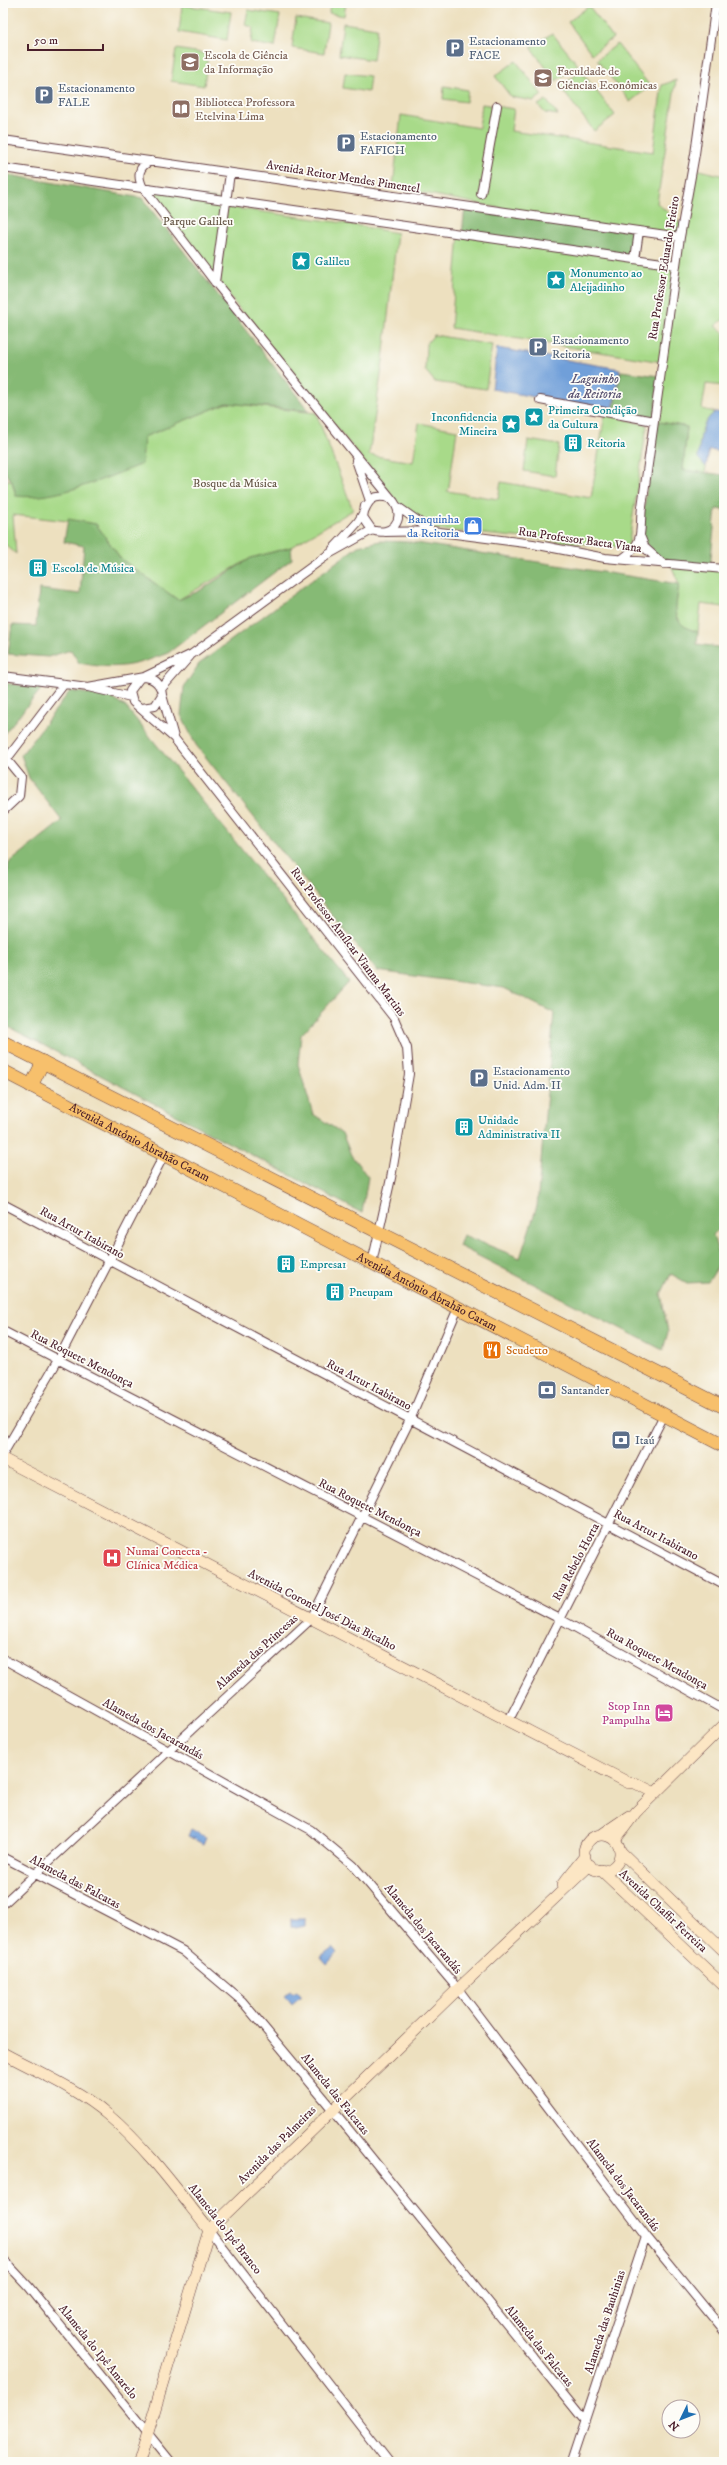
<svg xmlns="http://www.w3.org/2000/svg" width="727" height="2465" font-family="'IM FELL DW Pica',serif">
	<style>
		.green { fill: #a8da89; stroke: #797c5a }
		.forest { fill: #86ba75; stroke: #686c50 }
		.water { fill: #6f9fd9; stroke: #5c5f82 }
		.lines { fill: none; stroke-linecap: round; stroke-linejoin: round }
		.street-casing { stroke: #623c41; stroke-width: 10 }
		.secondary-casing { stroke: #623c41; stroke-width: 12 }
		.primary-casing { stroke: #623c41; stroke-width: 14 }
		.street { stroke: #fff; stroke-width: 8 }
		.secondary { stroke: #fce6c4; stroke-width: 11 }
		.primary { stroke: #f7c06c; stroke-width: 13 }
		.labels { text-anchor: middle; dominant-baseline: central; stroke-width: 3.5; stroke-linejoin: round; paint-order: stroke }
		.service-label { font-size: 12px; fill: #4e5e75; stroke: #fdfcf7; text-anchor: start }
		.education-label { font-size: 12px; fill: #785e54; stroke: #fdfcf7; text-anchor: start }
		.street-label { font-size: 12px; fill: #4a1f2b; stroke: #fdfcf7 }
		.park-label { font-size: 12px; fill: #665747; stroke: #fdfcf7 }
		.culture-label { font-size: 12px; fill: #0d838f; stroke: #fdfcf7; text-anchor: start }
		.shop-label { font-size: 12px; fill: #366cbe; stroke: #fdfcf7; text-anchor: end }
		.food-label { font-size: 12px; fill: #c56008; stroke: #fdfcf7; text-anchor: start }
		.health-label { font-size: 12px; fill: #be3a42; stroke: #fdfcf7; text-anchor: start }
		.hotel-label { font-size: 12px; fill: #b23c85; stroke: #fdfcf7; text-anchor: end }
		.water-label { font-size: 13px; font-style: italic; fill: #595271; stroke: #fdfcf7 }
	</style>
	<rect width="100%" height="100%" fill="#fdfcf7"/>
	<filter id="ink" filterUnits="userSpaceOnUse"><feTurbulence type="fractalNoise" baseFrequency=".025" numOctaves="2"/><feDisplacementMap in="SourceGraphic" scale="8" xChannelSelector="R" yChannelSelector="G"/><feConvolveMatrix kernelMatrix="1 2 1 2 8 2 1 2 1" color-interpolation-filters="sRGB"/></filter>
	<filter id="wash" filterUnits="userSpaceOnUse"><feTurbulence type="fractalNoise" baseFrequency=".012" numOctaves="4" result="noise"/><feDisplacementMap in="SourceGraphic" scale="16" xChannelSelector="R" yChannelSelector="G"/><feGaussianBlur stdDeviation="0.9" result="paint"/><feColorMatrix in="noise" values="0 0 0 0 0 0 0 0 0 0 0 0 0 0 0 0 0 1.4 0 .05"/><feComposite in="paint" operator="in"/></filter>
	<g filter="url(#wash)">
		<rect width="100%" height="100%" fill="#ede0bf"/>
		<path class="green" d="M330,3h16l-2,13 -15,-3z
			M182,5l49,7 -4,28 -48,-8z
			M589,6l24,32 -21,16 -24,-32z
			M248,10l32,5 -5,32 -24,-4 2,-16 -8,-2z
			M296,18l32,5 -4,30 -32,-5z
			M343,23l34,5 -4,32 -34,-5z
			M552,33l26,32 -22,16 -25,-33z
			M617,44l33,42 -20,16 -33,-42z
			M176,49l32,5 -4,32 -33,-5z
			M516,61l26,34 -8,6 -23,-4 -16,-21z
			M581,71l34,44 -21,16 -34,-44z
			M345,73l25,3 -2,16 -25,-4z
			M676,80l-19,123 25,22 -2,12 -120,-17 -167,-33 8,-72 78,13 3,-24 32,5 -3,22 142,21 9,-67z
			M444,86l24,4 -2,12 -23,-3z
			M546,100l12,15 -13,-2 -7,-8z
			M692,168l32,8v143l-9,7 9,6v54l-18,-2 -4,25 13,3c-16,13 -14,26 -17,45l8,10 -1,6 -22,-3 4,-43 -32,-6z
			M143,188l83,12 -11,82z
			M227,207l117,16 53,10 -14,128 -14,94 44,7 6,-39 38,7 -8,57 -2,4 51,8 3,-17 90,16 14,-84 42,11 -19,123 -196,-19 -32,-24 -180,-220z
			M459,234l217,31 -14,97 -211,-34z
			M434,335l58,10 -6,44 -51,-7 -10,-12 1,-26z
			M227,403l89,10 37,97 -62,37 -40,11 -73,42 -57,-41 -25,-35 -83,-9 3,39 -10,-9 -3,3v-69l9,2 4,15 127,-59z
			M528,440l31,5 -4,31 -31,-5z
			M671,565l53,4v38l-23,-3 -3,28 -16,-5 -7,-17 4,-26z"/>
		<path class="forest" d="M3,174l139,24 167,213 -82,-8 -83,34 -2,27c-36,14 -88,37 -126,32l-4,-15 -9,-10z
			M465,207l174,24 -4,28 -173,-25z
			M621,371l38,5 -5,45 33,6 -4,43 41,5v35l-8,-1 -6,58 -47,-3 -22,-26 13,-116 -41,-8z
			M68,519l28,5 25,35 57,41 21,-9 52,-33 40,-11 1,12 -124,94c-36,14 -52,17 -89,10l-8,-13 -23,7 -40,-3 4,-29 24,1 3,-37 41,5 4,-48 -20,-4z
			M380,541l30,1 269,42c-3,25 -10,40 19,48l-1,12 27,4v576l-11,11 8,27 -13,20 -21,1 -16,-9 -10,20 7,38 -5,18 -204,-104 4,-11 57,23 17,-52 17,-193 -50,-25 -127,-17 -181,-226 -15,-30 3,-28 15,-23 159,-118z
			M3,683l39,5 -39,47z
			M70,691l40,6 16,10 223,275 -48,53 -3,29 15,50 29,19 9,22 17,22 -6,36 -359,-189v-123l6,-38 53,-42 -33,-43 -8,-23z"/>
		<path class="water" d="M497,348l123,21 -8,43 -120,-23z
			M715,412l9,1v13h-3l-2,11 5,1 -1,14 -14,-2 -3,17 -8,-9c3,-20 1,-33 17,-46z
			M191,1829l15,8 -3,7 -15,-8z
			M291,1919h14v7l-9,2 -5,-2z
			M333,1948l4,5 -10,11 -6,-7z
			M290,1991l3,2 4,-2 4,5 -9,8 -7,-9z"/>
	</g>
	<g filter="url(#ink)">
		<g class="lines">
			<g class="street-casing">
				<path id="street" d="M3,140l677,97
					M151,161c-13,5 -14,15 -8,27l72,94 179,220c12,18 -3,35 -22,28l-9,-13 2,-11
					M3,168l673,97
					M481,194l16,-88
					M635,259l4,-28
					M215,282l15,-109
					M540,400l114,21
					M356,460l14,41
					M398,507l34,24
					M385,532l47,-1 101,13 72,14 119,11
					M641,538l4,10 18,16
					M333,549c8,-8 16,-17 24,-26 11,-13 8,-31 32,-25
					M622,559c24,-17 17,-27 20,-52l38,-270 15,-83 21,-151
					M3,676l85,11 43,10
					M139,679l-9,12 3,11 41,36 220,280 13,30 2,26 -18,104 -19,85
					M88,687l56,-10 48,-23 137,-100 43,-24
					M161,689l29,-33
					M162,695l12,42
					M142,708l13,-2 7,-11c-1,-11 -7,-17 -18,-18
					M3,764l61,-80
					M3,811l16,-15 2,-19 -14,-17
					M3,1204l721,381
					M3,1331l557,288 164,91
					M3,1454l55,-94 106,-205
					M3,1659l308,171 42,35 105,124 188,247 78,95
					M509,1720l155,-305
					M3,1857l180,94 59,50 90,108 253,312
					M3,1904l308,-285 99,-199 48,-112
					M209,2230l180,232
					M3,2259l26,28 142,175
					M571,2462l75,-226"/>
			</g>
			<g class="secondary-casing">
				<path id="secondary" d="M3,1459l626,324h6l20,10
					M601,1835l28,-19
					M584 1853a18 18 0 1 1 36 0a18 18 0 1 1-36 0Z
					M615,1840l21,-28 88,-87
					M620,1851l104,100
					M601,1870l123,116
					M562,1885l23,-29
					M3,2053c35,19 75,36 105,62 39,33 69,75 101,115
					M139,2462l70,-232 249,-241 132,-124"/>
			</g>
			<g class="primary-casing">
				<g id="primary">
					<path d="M3,1042l721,365"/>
					<path id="s1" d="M3,1071l721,375"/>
					<path d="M31,1086l12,-24"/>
				</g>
			</g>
			<use href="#street" class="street"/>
			<use href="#secondary" class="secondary"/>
			<use href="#primary" class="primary"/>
		</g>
	</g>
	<defs>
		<g id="parking-square" transform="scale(1)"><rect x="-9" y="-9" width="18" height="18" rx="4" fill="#5c6f8a" stroke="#fdfcf7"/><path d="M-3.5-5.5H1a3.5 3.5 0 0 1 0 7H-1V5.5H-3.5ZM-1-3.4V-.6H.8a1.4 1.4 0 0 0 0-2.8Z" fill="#fff"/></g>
		<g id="university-square" transform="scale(1)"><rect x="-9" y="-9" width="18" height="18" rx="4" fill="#8d6e63" stroke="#fdfcf7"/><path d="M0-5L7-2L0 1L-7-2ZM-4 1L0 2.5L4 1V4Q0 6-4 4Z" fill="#fff"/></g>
		<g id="library-square" transform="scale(1)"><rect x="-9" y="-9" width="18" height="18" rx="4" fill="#8d6e63" stroke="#fdfcf7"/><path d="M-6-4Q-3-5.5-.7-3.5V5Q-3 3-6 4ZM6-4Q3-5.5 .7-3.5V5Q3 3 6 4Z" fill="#fff"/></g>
		<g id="sight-square" transform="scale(1)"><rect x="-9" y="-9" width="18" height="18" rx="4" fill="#0f9aa8" stroke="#fdfcf7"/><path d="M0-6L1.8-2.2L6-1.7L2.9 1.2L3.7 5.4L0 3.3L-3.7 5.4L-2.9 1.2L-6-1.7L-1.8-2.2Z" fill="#fff"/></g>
		<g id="building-square" transform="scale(1)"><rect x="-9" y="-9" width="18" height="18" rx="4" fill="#0f9aa8" stroke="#fdfcf7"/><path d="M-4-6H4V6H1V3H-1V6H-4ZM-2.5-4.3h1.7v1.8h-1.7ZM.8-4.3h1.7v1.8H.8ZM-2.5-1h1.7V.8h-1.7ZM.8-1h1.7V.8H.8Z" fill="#fff"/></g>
		<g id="shop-square" transform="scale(1)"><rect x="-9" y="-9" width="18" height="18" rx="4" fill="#3f7fe0" stroke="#fdfcf7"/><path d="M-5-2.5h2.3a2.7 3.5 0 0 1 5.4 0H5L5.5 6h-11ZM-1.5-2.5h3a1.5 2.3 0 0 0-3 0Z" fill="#fff"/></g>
		<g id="restaurant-square" transform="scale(1)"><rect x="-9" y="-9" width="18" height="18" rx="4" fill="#e8710a" stroke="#fdfcf7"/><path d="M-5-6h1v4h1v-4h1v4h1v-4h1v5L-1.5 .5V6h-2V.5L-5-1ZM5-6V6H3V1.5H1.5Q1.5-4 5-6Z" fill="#fff"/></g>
		<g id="bank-square" transform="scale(1)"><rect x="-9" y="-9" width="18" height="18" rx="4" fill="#5c6f8a" stroke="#fdfcf7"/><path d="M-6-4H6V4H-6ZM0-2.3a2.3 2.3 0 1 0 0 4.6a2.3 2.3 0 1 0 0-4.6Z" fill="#fff"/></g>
		<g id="hospital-square" transform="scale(1)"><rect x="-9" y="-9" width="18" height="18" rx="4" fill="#e0444e" stroke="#fdfcf7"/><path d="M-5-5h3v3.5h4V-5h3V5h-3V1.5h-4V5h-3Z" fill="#fff"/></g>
		<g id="hotel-square" transform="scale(1)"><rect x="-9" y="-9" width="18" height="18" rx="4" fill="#d1479c" stroke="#fdfcf7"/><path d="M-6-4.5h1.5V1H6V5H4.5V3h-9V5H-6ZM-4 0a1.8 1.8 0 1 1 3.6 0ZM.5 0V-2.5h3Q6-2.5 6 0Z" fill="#fff"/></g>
	</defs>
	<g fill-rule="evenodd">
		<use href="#parking-square" x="455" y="48"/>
		<use href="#university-square" x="190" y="62"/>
		<use href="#university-square" x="543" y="78"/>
		<use href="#parking-square" x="44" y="95"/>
		<use href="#library-square" x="181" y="109"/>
		<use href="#parking-square" x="346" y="143"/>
		<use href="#sight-square" x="301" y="261"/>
		<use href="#sight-square" x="556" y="280"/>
		<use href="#parking-square" x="538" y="347"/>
		<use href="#sight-square" x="534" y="417"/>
		<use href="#sight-square" x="511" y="424"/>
		<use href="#building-square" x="573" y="443"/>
		<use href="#shop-square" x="473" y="526"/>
		<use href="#building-square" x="38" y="568"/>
		<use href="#parking-square" x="479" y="1078"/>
		<use href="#building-square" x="464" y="1127"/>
		<use href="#building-square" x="286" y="1264"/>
		<use href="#building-square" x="335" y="1292"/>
		<use href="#restaurant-square" x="492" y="1350"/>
		<use href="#bank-square" x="547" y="1390"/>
		<use href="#bank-square" x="621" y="1440"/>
		<use href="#hospital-square" x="112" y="1558"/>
		<use href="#hotel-square" x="664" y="1713"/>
	</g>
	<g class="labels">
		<g class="service-label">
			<text x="469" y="41">Estacionamento<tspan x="469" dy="14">FACE</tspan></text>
			<text x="58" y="88">Estacionamento<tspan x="58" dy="14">FALE</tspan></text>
			<text x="360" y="136">Estacionamento<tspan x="360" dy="14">FAFICH</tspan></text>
			<text x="552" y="340">Estacionamento<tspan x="552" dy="14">Reitoria</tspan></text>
			<text x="493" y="1071">Estacionamento<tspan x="493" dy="14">Unid. Adm. II</tspan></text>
			<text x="561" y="1390">Santander</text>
			<text x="635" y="1440">Itaú</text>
		</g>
		<g class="education-label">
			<text x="204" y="55">Escola de Ciência<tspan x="204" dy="14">da Informação</tspan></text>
			<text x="557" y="71">Faculdade de<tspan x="557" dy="14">Ciências Econômicas</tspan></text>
			<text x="195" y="102">Biblioteca Professora<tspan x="195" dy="14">Etelvina Lima</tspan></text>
		</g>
		<g class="street-label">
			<text transform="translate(343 177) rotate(9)">Avenida Reitor Mendes Pimentel</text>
			<text transform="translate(664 268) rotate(-81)">Rua Professor Eduardo Frieiro</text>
			<text transform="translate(580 540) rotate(8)">Rua Professor Baeta Viana</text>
			<text transform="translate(348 942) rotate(53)">Rua Professor Amílcar Vianna Martins</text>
			<text stroke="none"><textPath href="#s1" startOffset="154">Avenida Antônio Abrahão Caram</textPath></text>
			<text transform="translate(82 1233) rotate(29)">Rua Artur Itabirano</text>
			<text stroke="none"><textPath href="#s1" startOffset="478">Avenida Antônio Abrahão Caram</textPath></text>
			<text transform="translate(82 1359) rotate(27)">Rua Roquete Mendonça</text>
			<text transform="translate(369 1385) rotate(28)">Rua Artur Itabirano</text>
			<text transform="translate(370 1508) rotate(27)">Rua Roquete Mendonça</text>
			<text transform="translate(656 1535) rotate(28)">Rua Artur Itabirano</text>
			<text transform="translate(576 1562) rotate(-62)">Rua Rebelo Horta</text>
			<text transform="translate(322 1610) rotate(27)">Avenida Coronel José Dias Bicalho</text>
			<text transform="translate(257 1652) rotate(-42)">Alameda das Princesas</text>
			<text transform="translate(657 1659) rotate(29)">Rua Roquete Mendonça</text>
			<text transform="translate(153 1729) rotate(29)">Alameda dos Jacarandás</text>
			<text transform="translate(75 1882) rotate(28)">Alameda das Falcatas</text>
			<text transform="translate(663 1911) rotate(43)">Avenida Chaffir Ferreira</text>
			<text transform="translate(423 1929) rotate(50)">Alameda dos Jacarandás</text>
			<text transform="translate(335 2094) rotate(51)">Alameda das Falcatas</text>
			<text transform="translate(277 2145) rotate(-45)">Avenida das Palmeiras</text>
			<text transform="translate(623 2185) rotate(53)">Alameda dos Jacarandás</text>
			<text transform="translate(225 2229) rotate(52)">Alameda do Ipê Branco</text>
			<text transform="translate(605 2322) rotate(-72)">Alameda das Bauhinias</text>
			<text transform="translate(539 2346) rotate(51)">Alameda das Falcatas</text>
			<text transform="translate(98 2352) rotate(51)">Alameda do Ipê Amarelo</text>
		</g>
		<g class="park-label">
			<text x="198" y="221">Parque Galileu</text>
			<text x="235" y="483">Bosque da Música</text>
		</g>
		<g class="culture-label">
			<text x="315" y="261">Galileu</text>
			<text x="570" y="273">Monumento ao<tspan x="570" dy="14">Aleijadinho</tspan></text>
			<text x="548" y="410">Primeira Condição<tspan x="548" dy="14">da Cultura</tspan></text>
			<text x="497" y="417" text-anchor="end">Inconfidencia<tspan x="497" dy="14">Mineira</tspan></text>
			<text x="587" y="443">Reitoria</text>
			<text x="52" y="568">Escola de Música</text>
			<text x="478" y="1120">Unidade<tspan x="478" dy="14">Administrativa II</tspan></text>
			<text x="300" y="1264">Empresa1</text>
			<text x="349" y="1292">Pneupam</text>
		</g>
		<g class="shop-label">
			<text x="459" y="519">Banquinha<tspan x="459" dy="14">da Reitoria</tspan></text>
		</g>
		<g class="food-label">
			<text x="506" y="1350">Scudetto</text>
		</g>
		<g class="health-label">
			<text x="126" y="1551">Numai Conecta -<tspan x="126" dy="14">Clínica Médica</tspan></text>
		</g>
		<g class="hotel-label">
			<text x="650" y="1706">Stop Inn<tspan x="650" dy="14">Pampulha</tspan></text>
		</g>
		<g class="water-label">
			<text x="595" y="379">Laguinho<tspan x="595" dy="15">da Reitoria</tspan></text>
		</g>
	</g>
	<rect width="727" height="2465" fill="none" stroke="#fdfcf7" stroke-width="16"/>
	<g transform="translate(681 2419) rotate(227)"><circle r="19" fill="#fdfcf7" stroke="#b5a4a5"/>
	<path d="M0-3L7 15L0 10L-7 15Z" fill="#1f6fb2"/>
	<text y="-6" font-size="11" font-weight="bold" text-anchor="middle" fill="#4a1f2b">N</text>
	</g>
	<path d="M28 44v6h75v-6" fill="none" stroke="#4a1f2b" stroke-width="2"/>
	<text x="34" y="44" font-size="12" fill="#4a1f2b" stroke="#fdfcf7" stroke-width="3" paint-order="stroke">50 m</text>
</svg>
